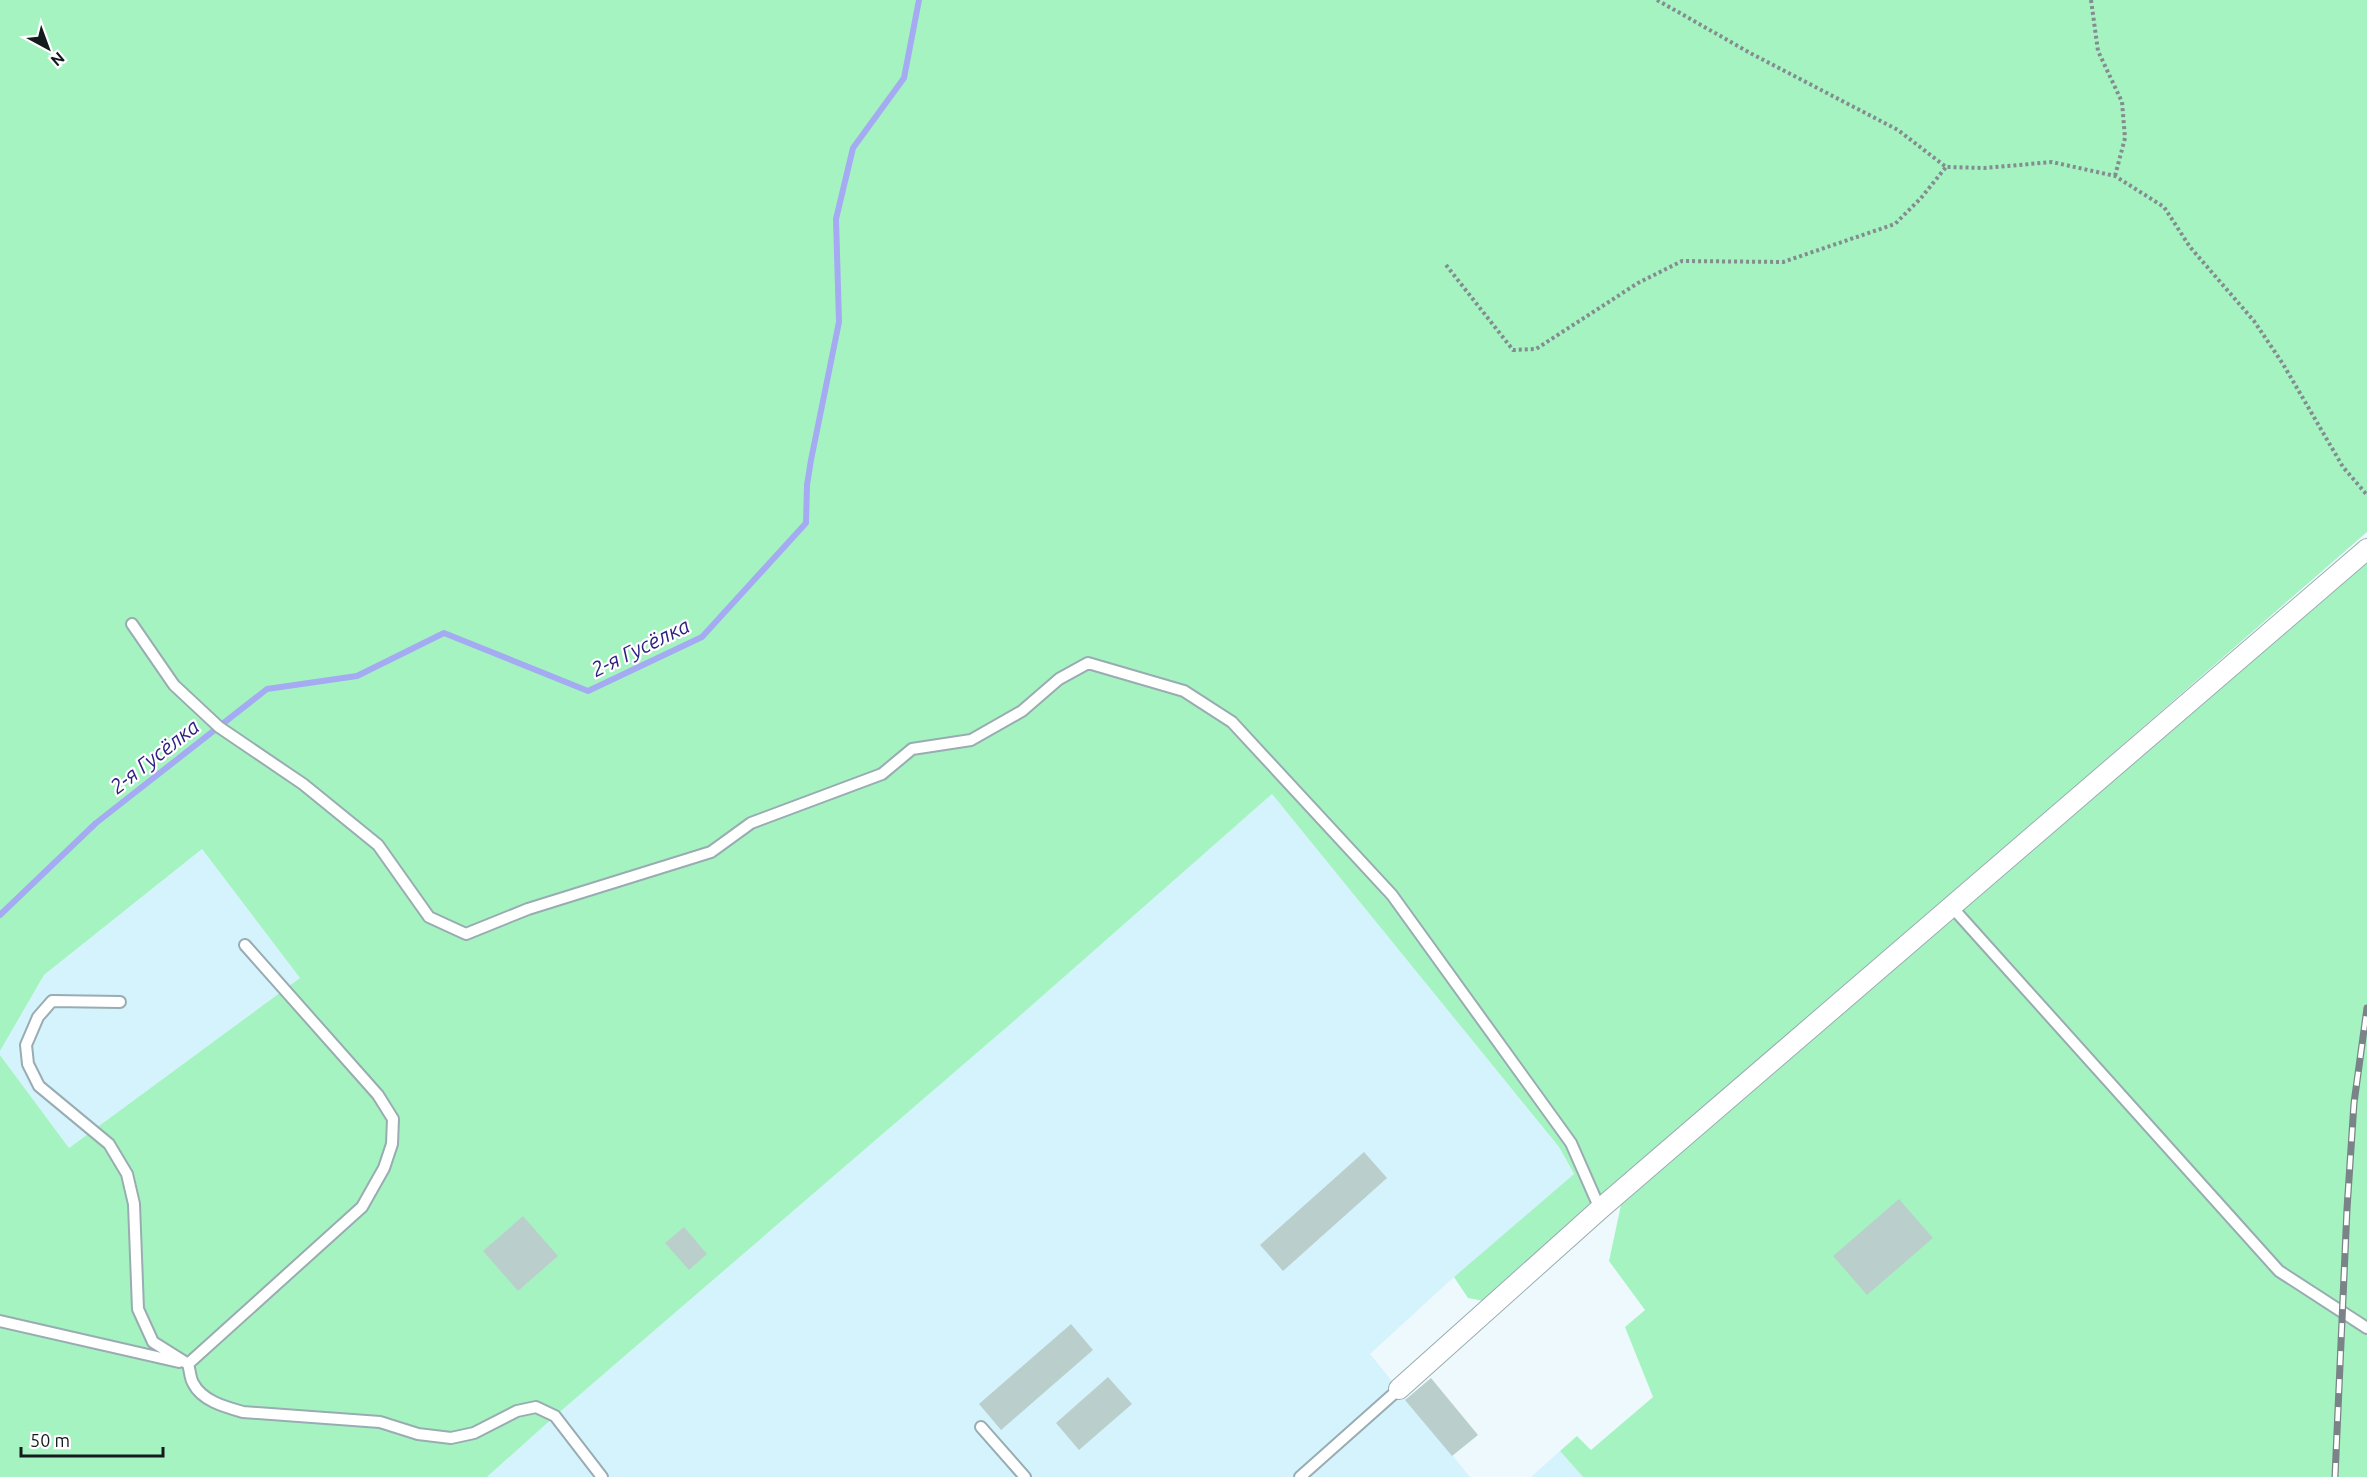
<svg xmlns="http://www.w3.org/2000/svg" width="2367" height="1477" font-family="Ubuntu,sans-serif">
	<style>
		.built { fill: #d5f3fc }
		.green { fill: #a6f3c2 }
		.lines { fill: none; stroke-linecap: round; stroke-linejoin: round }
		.stream { stroke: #a4abf2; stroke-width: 6 }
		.building { fill: #bacfcc }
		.lane-casing { stroke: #98acb1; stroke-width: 14 }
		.street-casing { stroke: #98acb1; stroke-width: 22 }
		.path { stroke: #838d90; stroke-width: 4; stroke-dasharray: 3 3; stroke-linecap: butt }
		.lane { stroke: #fff; stroke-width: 10 }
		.street { stroke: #fff; stroke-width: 20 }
		.rail-casing { stroke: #7a8387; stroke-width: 7 }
		.rail { stroke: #fff; stroke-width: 4.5; stroke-dasharray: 14; stroke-linecap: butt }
		.labels { text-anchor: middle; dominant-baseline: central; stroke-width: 4.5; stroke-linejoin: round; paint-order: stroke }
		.water-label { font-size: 21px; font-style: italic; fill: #2d2184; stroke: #fff }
	</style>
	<rect width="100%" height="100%" fill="#edf9fd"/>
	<path class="built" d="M1272,794l287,353 15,28 -120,102 -84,77 100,123h-983l68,-61 459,-395z
		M202,849l98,129 -231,170 -69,-93v-4l44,-76z
		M1560,1451l23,26h-52z"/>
	<path class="green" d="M0,0h2367v532l-883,769 -16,-3 -14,-21 120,-103 -15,-27 -287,-353 -258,227 -459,395 -68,61h-487v-422l69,93 231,-170 -98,-129 -158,126 -44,76z
		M2367,559v918h-784l-23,-26 17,-15 14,14 62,-53 -28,-70 20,-17 -36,-49 12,-56z"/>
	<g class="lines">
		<path class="stream" d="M0,915l96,-92 171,-134 90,-13 87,-43 144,58 114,-54 104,-114 1,-38 4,-25 28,-138 -3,-103 17,-71 51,-70 15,-78"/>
	</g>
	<path class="building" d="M1364,1152l23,26 -104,93 -23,-26z
		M1899,1199l34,39 -66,57 -34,-39z
		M523,1216l35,40 -40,35 -35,-40z
		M684,1227l23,27 -18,16 -24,-27z
		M1071,1324l22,26 -92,80 -22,-26z
		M1108,1377l24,27 -53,46 -23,-27z
		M1431,1378l47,57 -26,21 -47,-56z"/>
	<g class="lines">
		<g class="lane-casing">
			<path id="lane" d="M132,624l42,61 45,42 84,57 75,61 51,72 37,17 62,-25 183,-57 40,-29 131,-49 30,-25 59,-9 51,-29 37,-32 29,-16 96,28 48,31 160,173 179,248 29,66
				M1951,906l328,365 88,57
				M245,945l133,150 15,24 -1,25 -8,24 -22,39 -174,157c2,6 2,14 5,19 9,18 32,24 50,29l137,10 38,12 33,4 23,-5 43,-22 19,-4 19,9 47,61
				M120,1002l-68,-1 -14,16 -12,28 2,19 11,22 70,58 18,30 7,30 4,105 15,33 35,22
				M0,1321l179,41
				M981,1427l44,50
				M1300,1477l99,-88"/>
		</g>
		<g class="street-casing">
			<path id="street" d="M1399,1389l201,-180 767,-660"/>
		</g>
		<path class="path" d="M1657,0l95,54 146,76 48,37 39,1 67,-6 63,14 49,31 26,40 64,74 29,43 60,103 24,28
			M2091,0l7,51 24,51 3,36 -10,38
			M1446,265l67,85 23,-1 102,-66 44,-22 101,1 112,-38 26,-26 25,-31"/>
		<use href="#lane" class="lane"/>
		<use href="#street" class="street"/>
		<g class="rail-casing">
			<path id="rail" d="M2335,1477l12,-268 7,-106 13,-95"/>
		</g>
		<use href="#rail" class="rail"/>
	</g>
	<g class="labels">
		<g class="water-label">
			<text transform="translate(640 647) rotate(-26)">2-я Гусёлка</text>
			<text transform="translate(154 756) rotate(-38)">2-я Гусёлка</text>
		</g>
	</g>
	<g transform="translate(48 48) rotate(139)" stroke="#ffffff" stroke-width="4.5" paint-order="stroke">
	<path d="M0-4.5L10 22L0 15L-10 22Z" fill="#141b1e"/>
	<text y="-9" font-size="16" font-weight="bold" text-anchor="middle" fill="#141b1e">N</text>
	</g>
	<path d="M21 1447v9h142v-9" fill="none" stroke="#141b1e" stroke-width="3"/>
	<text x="30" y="1447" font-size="18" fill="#141b1e" stroke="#ffffff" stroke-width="4.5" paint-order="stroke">50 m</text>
</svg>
